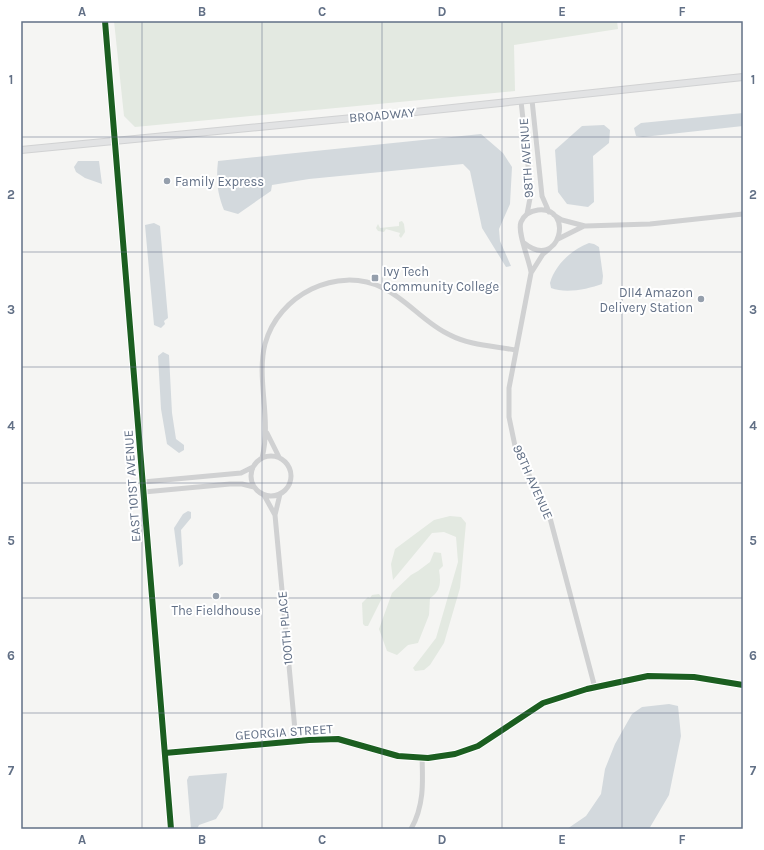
<svg xmlns="http://www.w3.org/2000/svg" width="764" height="850" font-family="Karla,sans-serif">
	<style>
		.green { fill: #e3e9e1 }
		.water { fill: #d3d9dd }
		.lines { fill: none; stroke-linecap: round; stroke-linejoin: round }
		.major-casing { stroke: #d1d2d3; stroke-width: 8 }
		.minor { stroke: #d0d1d2; stroke-width: 5 }
		.major { stroke: #e2e3e4; stroke-width: 6 }
		.cycleway-casing { stroke: #fff; stroke-width: 8 }
		.cycleway { stroke: #1b5e20; stroke-width: 6 }
		.grid { fill: none; stroke: #627086; stroke-width: 1; stroke-opacity: 0.55 }
		.poi-dot { fill: #959fac; stroke: #fff; stroke-width: 1.5 }
		.labels { text-anchor: middle; dominant-baseline: central; stroke-width: 4; stroke-linejoin: round; paint-order: stroke }
		.street-label { font-size: 13px; fill: #627086; stroke: #fff }
		.poi-label { font-size: 13px; fill: #627086; stroke: #fff; text-anchor: start }
		.neatline { fill: none; stroke: #627086; stroke-width: 1.5 }
		.grid-label { font-size: 13px; text-anchor: middle; font-weight: bold; fill: #627086 }
	</style>
	<rect width="100%" height="100%" fill="#f5f5f3"/>
	<path class="green" d="M114,21h503l1,8 -104,16 1,46 -380,36 -11,-11z
		M402,221l2,3 1,8 -4,6 -2,-2 1,-3 -14,-4 -2,3 -6,-1 -2,-3 2,-4 2,4 19,-2v-4z
		M450,516l11,1 5,6 -6,65 -16,55 -14,22 -6,5 -9,1 -2,-3 23,-30 22,-76 -2,-25 -12,-5 -12,1 -39,47 -2,-16 4,-15 39,-29z
		M434,552l7,1 2,13 -4,4c2,12 2,21 -9,28l-1,17 -11,28 -10,2 -11,10 -10,-4 -8,-22 13,-36 19,-18 7,-4 12,-9z
		M379,594l3,4 -14,28h-3l-2,-2 -1,-21 6,-6 2,1 2,-3z"/>
	<path class="water" d="M743,113v13l-100,11 -7,-1 -2,-8 7,-5z
		M604,125l6,5 -1,13 -16,13 1,46 -6,5 -21,-3 -9,-12 -3,-42 27,-24z
		M481,134l22,19 9,14 -2,37 -11,25 1,12 11,25 -5,1 -24,-39 -12,-57 -7,-7 -154,15 -37,6 -1,6 -33,23 -14,-4c-7,-17 -8,-31 -6,-49z
		M78,161h21l3,23 -17,-6 -9,-6 -2,-5z
		M154,223l6,3 8,92 -4,3 1,3 -4,4 -7,-3 -9,-100z
		M589,243l5,1 5,3 4,29 -1,8c-14,5 -36,10 -51,4l-1,-5c5,-18 21,-33 39,-40z
		M163,352l6,3 3,58 4,26 8,6v5l-5,3 -12,-9 -6,-35 -3,-53z
		M188,511l3,1v6l-10,12 2,34 -4,3 -5,-39 9,-14z
		M669,704l9,2 3,30 -12,59 -20,34h-82l19,-13 15,-22 4,-25 10,-25 17,-30 10,-7z
		M227,773l-4,35 -7,11 -17,6 -2,4h-6l-4,-49 2,-4z"/>
	<g class="lines">
		<g class="major-casing">
			<path id="major" d="M21,150l394,-38 328,-35"/>
		</g>
		<path class="minor" d="M105,21l66,808
			M532,100l10,96 7,16
			M521,101l10,92 -4,21
			M554,215l8,5 23,6 65,-2 93,-10
			M558,239l26,-13
			M524,243c36,29 51,-37 14,-33 -8,1 -14,5 -17,12 -4,10 8,37 10,50
			M550,248l-7,6 -12,19 -22,115v29l6,29 35,72 45,170
			M267,433l12,24
			M251 476a20 20 0 1 1 40 0a20 20 0 1 1-40 0Z
			M262,458c10,-39 -6,-78 3,-114 13,-49 72,-79 118,-56 25,12 42,36 67,47 19,10 44,11 65,15
			M143,482l87,-8 11,-1 12,-6
			M144,492l86,-8h12l12,3
			M280,494l-5,21 21,226
			M264,495l11,20
			M165,753l144,-13 29,-1 60,17 30,2 27,-4 23,-8 65,-43 44,-14 61,-13 46,1 49,8
			M411,829c13,-23 12,-46 11,-72"/>
		<use href="#major" class="major"/>
		<g class="cycleway-casing">
			<path id="cycleway" d="M105,21l66,808
				M165,753l144,-13 29,-1 60,17 30,2 27,-4 23,-8 65,-43 44,-14 61,-13 46,1 49,8"/>
		</g>
		<use href="#cycleway" class="cycleway"/>
	</g>
	<path class="grid" d="M142,21v808M262,21v808M382,21v808M502,21v808M622,21v808M21,137h722M21,252h722M21,367h722M21,483h722M21,598h722M21,713h722"/>
	<g class="poi-dot">
		<circle cx="167" cy="181" r="4"/>
		<rect x="371" y="274" width="8" height="8" rx="2"/>
		<circle cx="701" cy="299" r="4"/>
		<circle cx="216" cy="596" r="4"/>
	</g>
	<g class="labels">
		<g class="street-label">
			<text transform="translate(382 115) rotate(-5)">BROADWAY</text>
			<text transform="translate(526 158) rotate(-94)">98TH AVENUE</text>
			<text transform="translate(533 482) rotate(66)">98TH AVENUE</text>
			<text transform="translate(132 486) rotate(-94)">EAST 101ST AVENUE</text>
			<text transform="translate(285 628) rotate(-95)">100TH PLACE</text>
			<text transform="translate(284 732) rotate(-4)">GEORGIA STREET</text>
		</g>
		<g class="poi-label">
			<text x="175" y="181">Family Express</text>
			<text x="383" y="271">Ivy Tech<tspan x="383" dy="15">Community College</tspan></text>
			<text x="693" y="292" text-anchor="end">DII4 Amazon<tspan x="693" dy="15">Delivery Station</tspan></text>
			<text x="216" y="610" text-anchor="middle">The Fieldhouse</text>
		</g>
	</g>
	<rect width="764" height="850" fill="none" stroke="#ffffff" stroke-width="44"/>
	<rect x="22" y="22" width="720" height="806" class="neatline"/>
	<g class="grid-label">
		<text x="82" y="16">A</text>
		<text x="202" y="16">B</text>
		<text x="322" y="16">C</text>
		<text x="442" y="16">D</text>
		<text x="562" y="16">E</text>
		<text x="682" y="16">F</text>
		<text x="11" y="84">1</text>
		<text x="753" y="84">1</text>
		<text x="11" y="199">2</text>
		<text x="753" y="199">2</text>
		<text x="11" y="314">3</text>
		<text x="753" y="314">3</text>
		<text x="11" y="430">4</text>
		<text x="753" y="430">4</text>
		<text x="11" y="545">5</text>
		<text x="753" y="545">5</text>
		<text x="11" y="660">6</text>
		<text x="753" y="660">6</text>
		<text x="11" y="775">7</text>
		<text x="753" y="775">7</text>
		<text x="82" y="844">A</text>
		<text x="202" y="844">B</text>
		<text x="322" y="844">C</text>
		<text x="442" y="844">D</text>
		<text x="562" y="844">E</text>
		<text x="682" y="844">F</text>
	</g>
</svg>
